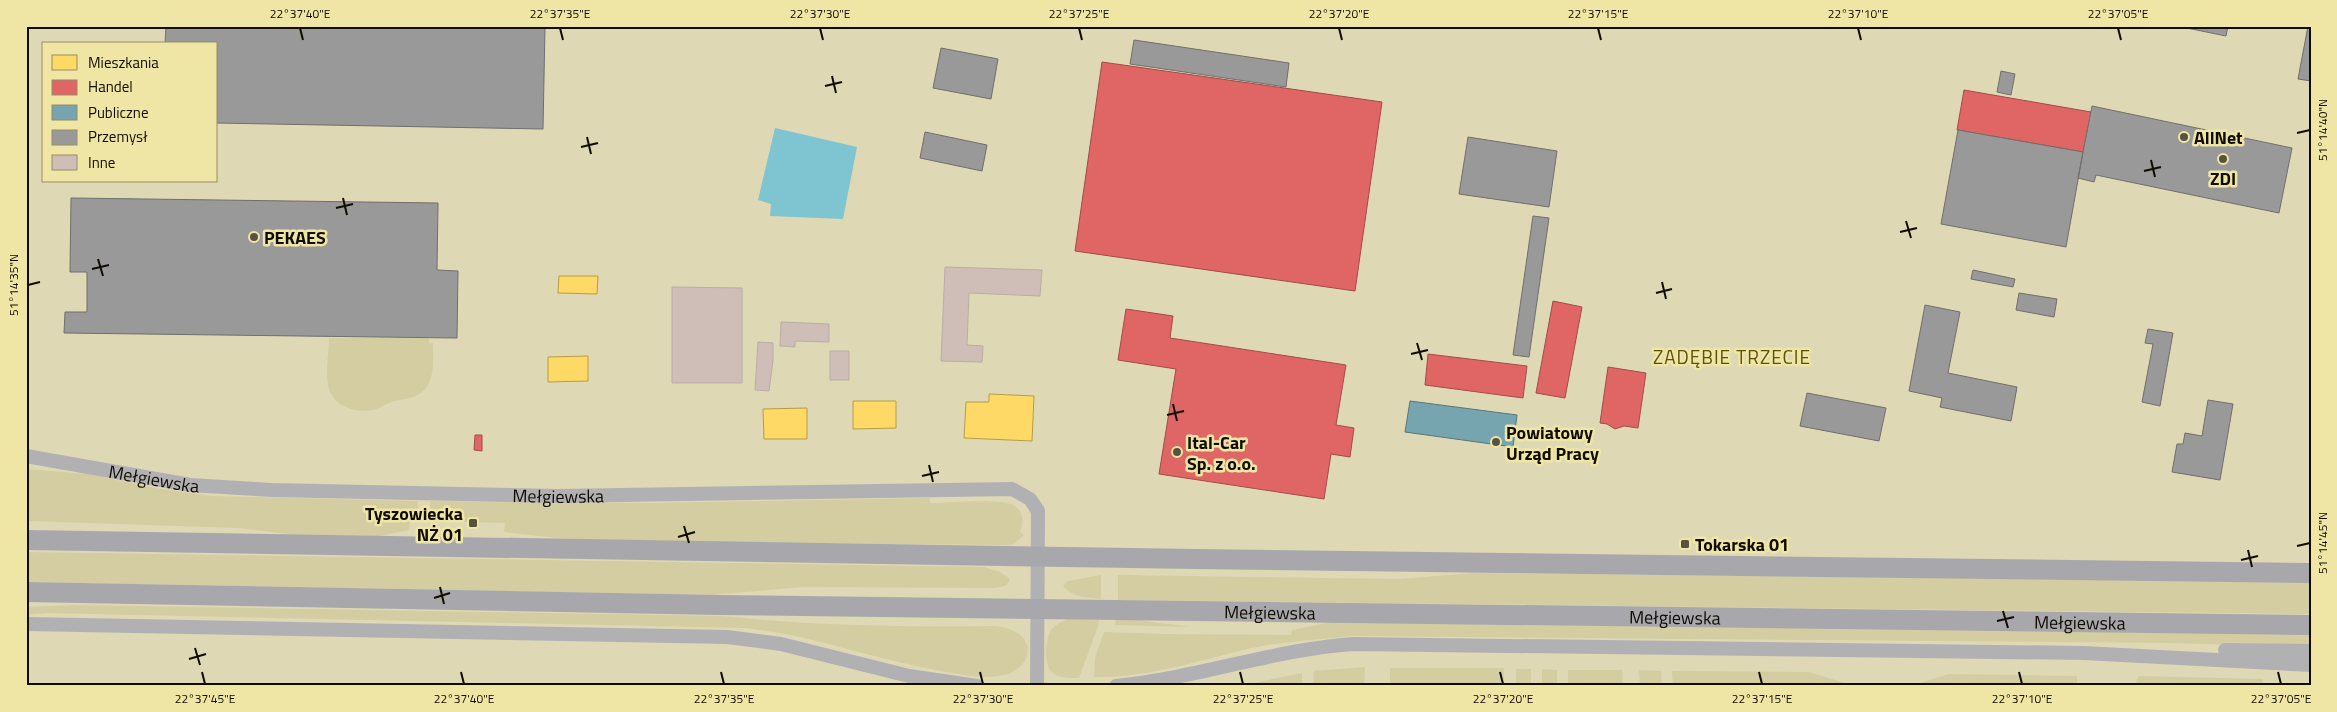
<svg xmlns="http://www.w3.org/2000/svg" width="2337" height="712" font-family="'Titillium Web',sans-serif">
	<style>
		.green { fill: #d4cda2 }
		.water { fill: #7ec5d1 }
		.homes { fill: #ffd966; stroke: #b79c47 }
		.shops { fill: #e06666; stroke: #a24b47 }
		.public { fill: #76a5af; stroke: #57777a }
		.industry { fill: #999; stroke: #706f6b }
		.building { fill: #cfbeb7; stroke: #baada4 }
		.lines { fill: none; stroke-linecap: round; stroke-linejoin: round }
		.street { stroke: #b1b1b4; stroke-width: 14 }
		.secondary { stroke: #a8a8ac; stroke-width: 20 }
		.ticks { fill: none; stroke: #100c00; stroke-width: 2 }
		.poi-dot { fill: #58533f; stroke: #efe5a4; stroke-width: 2 }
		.labels { text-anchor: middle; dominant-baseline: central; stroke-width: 5; stroke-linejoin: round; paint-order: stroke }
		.poi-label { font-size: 18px; font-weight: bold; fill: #100c00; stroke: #efe5a4; text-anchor: start }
		.street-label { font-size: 18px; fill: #100c00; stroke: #efe5a4 }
		.neighbourhood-label { font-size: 19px; letter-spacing: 1px; fill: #5c520e; stroke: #efe5a4 }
		.neatline { fill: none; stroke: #100c00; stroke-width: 2 }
		.ticks-label { font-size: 12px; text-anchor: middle; fill: #100c00 }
	</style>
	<rect width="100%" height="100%" fill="#ded8b5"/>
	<path class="green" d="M329,338h100v5h4c0,15 2,33 -7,45 -10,12 -22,10 -35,14 -6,2 -11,7 -18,8 -15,3 -36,-2 -43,-18 -6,-15 -1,-38 -1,-54z
		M26,469l62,5 67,14 56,8 207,5v19h-8l-1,10 -35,7 -70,-1 -66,-8 -209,-7h-3z
		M930,498v5c19,0 67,-5 83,2 11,5 11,18 7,27l4,3 -10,9 -6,1 -425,-4 -79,-9 1,-9 -75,-2v-20l215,2z
		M26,552l958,15 16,5 9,6 1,3 -5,5 -10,2 -191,-1 -94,8 -684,-13z
		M1472,573l839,9v32l-1193,-14v-25l283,4z
		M1101,575v24c-14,-1 -29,-2 -38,-13l5,-5z
		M74,605l649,11c91,10 182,11 273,10 16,2 36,11 31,30 -3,10 -13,17 -23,19 -22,5 -46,-1 -68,-5 -49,-9 -96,-24 -145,-35 -15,-3 -31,-5 -46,-7l-699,-15 -20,2v-8z
		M1068,619l31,1 -1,6 -19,52c-8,0 -21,1 -27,-6 -9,-8 -7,-32 -1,-42 5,-6 10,-8 17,-11z
		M1116,619l23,1 51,7 -75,-2z
		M1337,621l974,13v13l-143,-4 -817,-7c-33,4 -67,5 -99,12 -52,12 -104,30 -158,29l1,-19 9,-26 60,2 127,1 1,-5z
		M1365,667l-1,19h-51l1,-15z
		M1390,668h114v18h-114z
		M1516,669h15v17h-15z
		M1542,669l15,1v16h-15z
		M1568,670h54l1,16h-55z
		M1639,670l22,1 1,15h-22z
		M1672,671l137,1 39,12 17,2h-192z
		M1302,673v13h-63z
		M1949,674l128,2v10h-179l15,-1z
		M2139,676l124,3 -1,7h-128z"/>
	<path class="water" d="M775,128l82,19 -14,72 -73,-3 1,-12 -13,-4z"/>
	<path class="homes" d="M559,276h39l-1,18 -39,-1z
		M588,356v25l-40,1v-25z
		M989,394l45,2 -2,45 -68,-3 2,-36h23z
		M853,401h43v27l-43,1z
		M807,408v31h-43l-1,-30z"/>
	<path class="shops" d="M1102,62l280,40 -27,189 -280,-40z
		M1964,90l127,22 -8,40 -126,-22z
		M1553,301l29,6 -17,91 -29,-5z
		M1126,309l47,7 -3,22 176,27 -10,60 18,3 -4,29 -19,-3 -7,45 -165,-25 17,-105 -58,-9z
		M1428,354l99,12 -4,32 -98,-13z
		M1608,367l38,6 -8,55 -14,-2 -9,3 -8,-5 -7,-1z
		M475,435h7v16l-8,-1z"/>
	<path class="public" d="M1410,401l107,14 -4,32 -108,-15z"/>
	<path class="industry" d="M166,26h379l-2,103 -327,-6v-79h-51z
		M2177,26h51l-2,10z
		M2308,26h3v55l-13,-2z
		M1134,40l155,23 -3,24 -156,-23z
		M941,48l57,11 -7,40 -58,-11z
		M2001,71l14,3 -4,21 -14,-3z
		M2092,106l200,42 -13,65 -183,-38 -2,7 -16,-4z
		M1958,130l125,22 -17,95 -125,-23z
		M925,132l62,13 -5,26 -62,-13z
		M1468,137l89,14 -8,56 -90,-13z
		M71,198l367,5 -1,67 21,1 -1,67 -393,-5 1,-21h22v-40h-17z
		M1533,216l16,2 -20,139 -16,-2z
		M1973,270l42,9 -2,8 -42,-8z
		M2019,293l38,6 -3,18 -38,-7z
		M1925,305l35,7 -12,61 69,14 -6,34 -71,-14 2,-9 -33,-7z
		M2148,329l25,4 -13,73 -18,-4 11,-58 -8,-1z
		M1807,393l79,15 -7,33 -79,-15z
		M2208,400l25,4 -13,76 -48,-8 5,-28h6l2,-11 17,3z"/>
	<path class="building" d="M945,267l97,3 -2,26 -71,-3 -2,52 16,1 -1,16 -41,-1z
		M672,287l70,1v95h-70z
		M781,322l48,2v18l-34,-1v6l-15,-1z
		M758,342l15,1v17l-4,31 -14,-1z
		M830,351h19v29h-19z"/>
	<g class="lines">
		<g class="street">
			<path id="s1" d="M26,456l164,29 82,5 285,6 455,-7 18,10 8,12 -1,175"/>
			<path d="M26,624l701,13 54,7 128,32 68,10"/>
			<path d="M2225,650l86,1"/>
			<path d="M1116,686c81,-8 156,-36 237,-42l731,9 227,12"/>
		</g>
		<g class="secondary">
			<path d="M26,540c762,15 1523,24 2285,33"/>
			<path id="s2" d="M26,592l692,13 1593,20"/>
		</g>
	</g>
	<path class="ticks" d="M300,28l3,12M560,28l3,12M820,28l3,12M1079,28l3,12M1339,28l3,12M1598,28l3,12M1858,28l3,12M2118,28l3,12M832,76l4,17M825,86l17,-4M2297,133l13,-3M587,137l4,17M581,147l17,-4M2151,160l4,17M2144,171l17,-4M343,198l4,17M336,208l17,-4M1906,221l5,17M1900,232l17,-4M98,259l5,17M92,269l17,-4M1662,282l4,17M28,285l12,-3M1656,293l16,-4M1417,343l5,17M1411,354l17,-4M1173,404l4,17M1167,415l17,-4M929,465l4,17M922,476l17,-4M684,526l5,17M678,537l17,-5M2297,546l13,-3M2248,550l4,17M2241,560l17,-4M440,587l4,17M434,598l16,-5M2003,611l5,17M1997,621l17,-4M195,648l5,17M189,659l17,-5M202,672l3,12M461,672l3,12M721,672l3,12M980,672l3,12M1240,672l3,12M1500,672l3,12M1759,672l3,12M2019,672l3,12M2278,672l3,12"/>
	<g class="poi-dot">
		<circle cx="2184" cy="137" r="5"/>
		<circle cx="2223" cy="159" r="5"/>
		<circle cx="254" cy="237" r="5"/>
		<circle cx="1496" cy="442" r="5"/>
		<circle cx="1177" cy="452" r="5"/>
		<rect x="468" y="518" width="10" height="10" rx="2.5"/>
		<rect x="1680" y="539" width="10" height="10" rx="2.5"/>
	</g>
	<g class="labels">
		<g class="poi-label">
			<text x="2194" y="137">AllNet</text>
			<text x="2223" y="178" text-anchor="middle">ZDI</text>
			<text x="264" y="237">PEKAES</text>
			<text x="1506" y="432">Powiatowy<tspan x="1506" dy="21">Urząd Pracy</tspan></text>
			<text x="1187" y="442">Ital-Car<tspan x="1187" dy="21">Sp. z o.o.</tspan></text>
			<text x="463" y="513" text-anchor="end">Tyszowiecka<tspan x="463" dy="21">NŻ 01</tspan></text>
			<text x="1695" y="544">Tokarska 01</text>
		</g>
		<g class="street-label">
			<text stroke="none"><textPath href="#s1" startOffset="130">Mełgiewska</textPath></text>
			<text stroke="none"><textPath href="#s1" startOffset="535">Mełgiewska</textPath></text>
			<text stroke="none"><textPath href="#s2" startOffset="1244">Mełgiewska</textPath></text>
			<text stroke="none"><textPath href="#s2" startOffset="1649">Mełgiewska</textPath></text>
			<text stroke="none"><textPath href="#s2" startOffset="2054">Mełgiewska</textPath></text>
		</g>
		<g class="neighbourhood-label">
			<text x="1732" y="356">ZADĘBIE TRZECIE</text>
		</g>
	</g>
	<rect width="2337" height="712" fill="none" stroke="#efe5a4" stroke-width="55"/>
	<rect x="42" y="42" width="175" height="140" fill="#efe5a4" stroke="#968e62"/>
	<rect x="52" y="55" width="25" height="15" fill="#ffd966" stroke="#968e62"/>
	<text x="88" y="68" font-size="15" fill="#100c00">Mieszkania</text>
	<rect x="52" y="80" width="25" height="15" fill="#e06666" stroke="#968e62"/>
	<text x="88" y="92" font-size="15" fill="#100c00">Handel</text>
	<rect x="52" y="105" width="25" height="15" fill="#76a5af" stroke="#968e62"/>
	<text x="88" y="118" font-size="15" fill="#100c00">Publiczne</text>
	<rect x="52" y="130" width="25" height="15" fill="#999999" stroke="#968e62"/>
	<text x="88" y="142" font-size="15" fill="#100c00">Przemysł</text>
	<rect x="52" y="155" width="25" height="15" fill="#cfbeb7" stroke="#968e62"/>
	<text x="88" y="168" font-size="15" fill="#100c00">Inne</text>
	<rect x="28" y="28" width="2282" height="656" class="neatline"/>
	<g class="ticks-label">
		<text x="300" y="18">22°37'40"E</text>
		<text x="560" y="18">22°37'35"E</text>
		<text x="820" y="18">22°37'30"E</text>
		<text x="1079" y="18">22°37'25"E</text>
		<text x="1339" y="18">22°37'20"E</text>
		<text x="1598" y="18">22°37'15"E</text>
		<text x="1858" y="18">22°37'10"E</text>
		<text x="2118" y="18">22°37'05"E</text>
		<text transform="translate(2323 130) rotate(-90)" y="4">51°14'40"N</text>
		<text transform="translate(14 285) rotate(-90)" y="4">51°14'35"N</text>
		<text transform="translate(2323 543) rotate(-90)" y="4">51°14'45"N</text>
		<text x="205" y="703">22°37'45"E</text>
		<text x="464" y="703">22°37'40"E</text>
		<text x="724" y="703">22°37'35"E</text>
		<text x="983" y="703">22°37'30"E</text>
		<text x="1243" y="703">22°37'25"E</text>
		<text x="1503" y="703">22°37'20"E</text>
		<text x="1762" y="703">22°37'15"E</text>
		<text x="2022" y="703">22°37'10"E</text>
		<text x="2281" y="703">22°37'05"E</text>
	</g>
</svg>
